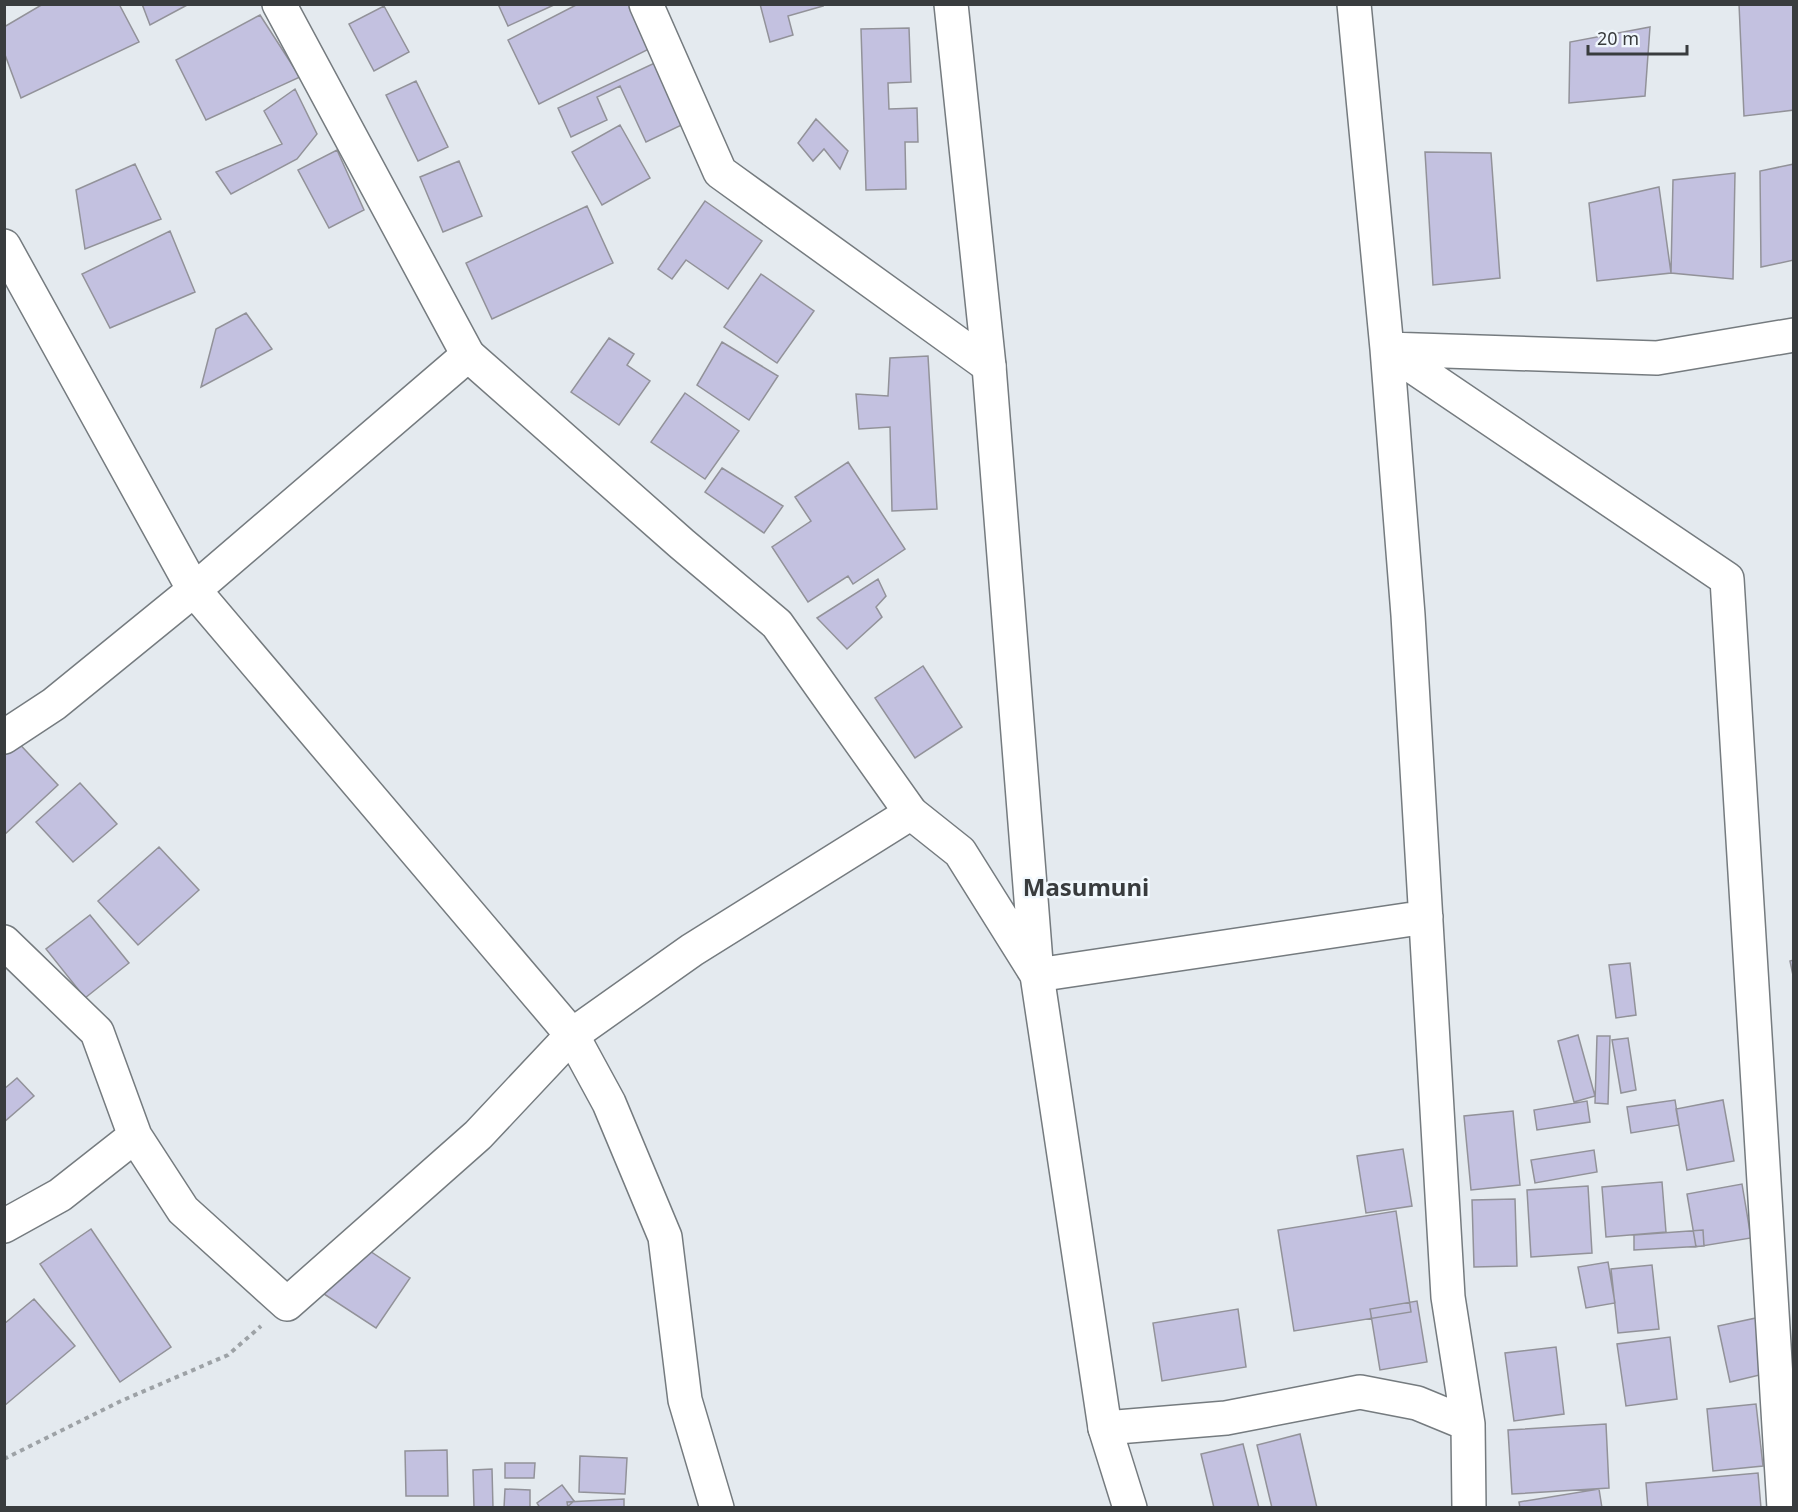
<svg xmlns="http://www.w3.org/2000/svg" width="1798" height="1512" font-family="'Noto Sans',sans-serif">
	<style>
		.building { fill: #c3c1e0; stroke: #929299; stroke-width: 1.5 }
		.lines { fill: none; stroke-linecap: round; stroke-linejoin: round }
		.street-casing { stroke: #757b7f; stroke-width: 36 }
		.secondary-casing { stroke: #757b7f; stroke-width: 36 }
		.path { stroke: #9da2a6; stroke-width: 4; stroke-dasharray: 4.5 4.5; stroke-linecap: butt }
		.street { stroke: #fff; stroke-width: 33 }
		.secondary { stroke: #fff; stroke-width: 33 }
		.labels { text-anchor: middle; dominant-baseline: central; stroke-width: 5; stroke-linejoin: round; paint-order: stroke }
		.quarter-label { font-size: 24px; font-weight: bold; fill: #393c3e; stroke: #f1f8fd }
	</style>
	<rect width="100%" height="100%" fill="#e4eaef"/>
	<path class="building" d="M43,4h76l20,38 -118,56 -17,-46v-25z
		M142,4h47l-39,21z
		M498,4h58l-48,22z
		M578,4h52l21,44 -112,56 -31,-64z
		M760,4h62l1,2 -35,10 5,19 -23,7z
		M1739,4h55v106l-50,6z
		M384,6l25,46 -35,19 -25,-47z
		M260,15l40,62 -94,43 -30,-60z
		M1650,27l-5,69 -76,7 1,-61z
		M909,28l2,54 -23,1 1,26 28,-1 1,34h-13l1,47 -40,1 -5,-161z
		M659,61l29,61 -42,20 -26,-56 -23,11 10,23 -36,17 -13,-29z
		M416,81l32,66 -30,14 -32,-66z
		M295,89l22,45 -20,25 -66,35 -15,-22 66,-28 -18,-33z
		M816,119l32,32 -8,18 -16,-20 -11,12 -15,-18z
		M620,125l30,53 -48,27 -30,-53z
		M337,150l27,60 -35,18 -31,-58z
		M1425,152l66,1 9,125 -67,7z
		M459,161l23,55 -39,16 -23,-55z
		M135,164l26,55 -76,30 -9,-59z
		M1794,164v96l-33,7 -1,-96z
		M1735,173l-2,106 -62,-6 2,-93z
		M1659,187l12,86 -74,8 -8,-78z
		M705,201l57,40 -34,48 -42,-29 -14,19 -14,-10z
		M587,206l26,57 -121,56 -26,-56z
		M170,231l25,61 -85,36 -28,-54z
		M761,274l53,37 -37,52 -53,-36z
		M246,313l26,36 -71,38 15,-58z
		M609,338l25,16 -7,11 23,16 -31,44 -48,-33z
		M722,342l56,34 -29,44 -52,-35z
		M928,356l9,153 -45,2 -2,-84 -31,2 -3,-35 32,2 2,-38z
		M685,393l54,38 -34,48 -54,-37z
		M848,462l57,87 -52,35 -5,-8 -40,26 -36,-55 39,-26 -16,-24z
		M722,468l61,38 -19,27 -59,-41z
		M878,579l8,17 -10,11 6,10 -35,32 -30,-31z
		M923,666l39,61 -47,31 -40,-60z
		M12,736l46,49 -54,50v-92z
		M80,783l37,41 -44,38 -37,-40z
		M159,847l40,43 -61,55 -40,-44z
		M90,915l39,48 -44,35 -39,-49z
		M1794,960v20l-4,-19z
		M1630,963l6,52 -20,3 -7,-53z
		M1578,1035l17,61 -21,6 -16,-61z
		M1597,1036h13l-2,68 -13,-1z
		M1628,1038l8,52 -15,3 -9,-53z
		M17,1078l17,18 -30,26v-33z
		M1675,1100l4,25 -48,8 -4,-26z
		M1723,1100l11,61 -47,9 -11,-61z
		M1587,1101l3,21 -53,8 -3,-20z
		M1513,1111l7,74 -49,5 -7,-74z
		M1403,1149l9,57 -46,7 -9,-57z
		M1594,1150l3,22 -62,11 -4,-23z
		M1662,1182l4,50 -60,5 -4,-50z
		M1742,1184l9,54 -55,9 -9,-53z
		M1588,1186l4,67 -61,4 -4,-67z
		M1515,1199l2,67 -43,1 -2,-67z
		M1396,1211l15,101 -117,19 -16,-101z
		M91,1229l80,118 -51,35 -80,-118z
		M1703,1230l1,16 -70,4v-15z
		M358,1243l52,35 -34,50 -52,-34z
		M1608,1262l7,41 -29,5 -8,-41z
		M1652,1265l7,64 -41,4 -7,-64z
		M34,1299l41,47 -71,60v-82z
		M1417,1301l10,61 -47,8 -10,-61z
		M1238,1309l8,58 -84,14 -9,-58z
		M1756,1318l12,55 -38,9 -12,-56z
		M1670,1337l7,62 -51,7 -9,-62z
		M1556,1347l8,67 -50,7 -9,-68z
		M1756,1404l7,62 -50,5 -6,-62z
		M1606,1424l3,64 -97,6 -4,-64z
		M1300,1434l17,74h-45l-15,-63z
		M1243,1444l16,64h-45l-13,-54z
		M447,1450l1,46h-42l-1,-45z
		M580,1456l47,2 -2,36 -46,-2z
		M505,1463h30l-1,15h-29z
		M492,1469l1,39h-19l-1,-38z
		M1758,1473l3,35h-113l-2,-25z
		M562,1485l12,16 -8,7h-26l-3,-5z
		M505,1489l25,1v18h-26z
		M1599,1489l3,19h-82l-1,-6z
		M624,1499v9h-56l-1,-6z"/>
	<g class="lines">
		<g class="street-casing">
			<path id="street" d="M279,4l189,351
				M646,4l74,168 269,194
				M1354,4l33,345 21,266 40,682 20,127 1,84
				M4,246l190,344 -140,114 -50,33
				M1387,349l340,230 57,929
				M1387,349l270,9 137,-23
				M4,942l93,90 38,104
				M1037,975l389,-58
				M4,1226l56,-31 75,-59 48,74 104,94 191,-169 94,-100 120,-85 219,-137
				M1105,1428l121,-10 134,-26 57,11 51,21"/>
		</g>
		<g class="secondary-casing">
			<path id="secondary" d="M951,4l38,362 48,609 68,453 25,80
				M717,1508l-32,-108 -20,-163 -56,-134 -37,-68 -378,-445 274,-235 214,189 95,80 134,189 49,39 77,123"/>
		</g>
		<path class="path" d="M4,1459l117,-58 107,-46 33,-29"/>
		<use href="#street" class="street"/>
		<use href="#secondary" class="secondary"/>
	</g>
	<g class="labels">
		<g class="quarter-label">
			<text x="1086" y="886">Masumuni</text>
		</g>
	</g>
	<rect width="1798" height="1512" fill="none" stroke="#393c3e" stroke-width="12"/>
	<path d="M1588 45v9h99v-9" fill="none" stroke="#393c3e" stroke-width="3"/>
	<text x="1597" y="45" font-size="18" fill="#393c3e" stroke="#f1f8fd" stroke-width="4.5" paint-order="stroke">20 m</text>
</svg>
